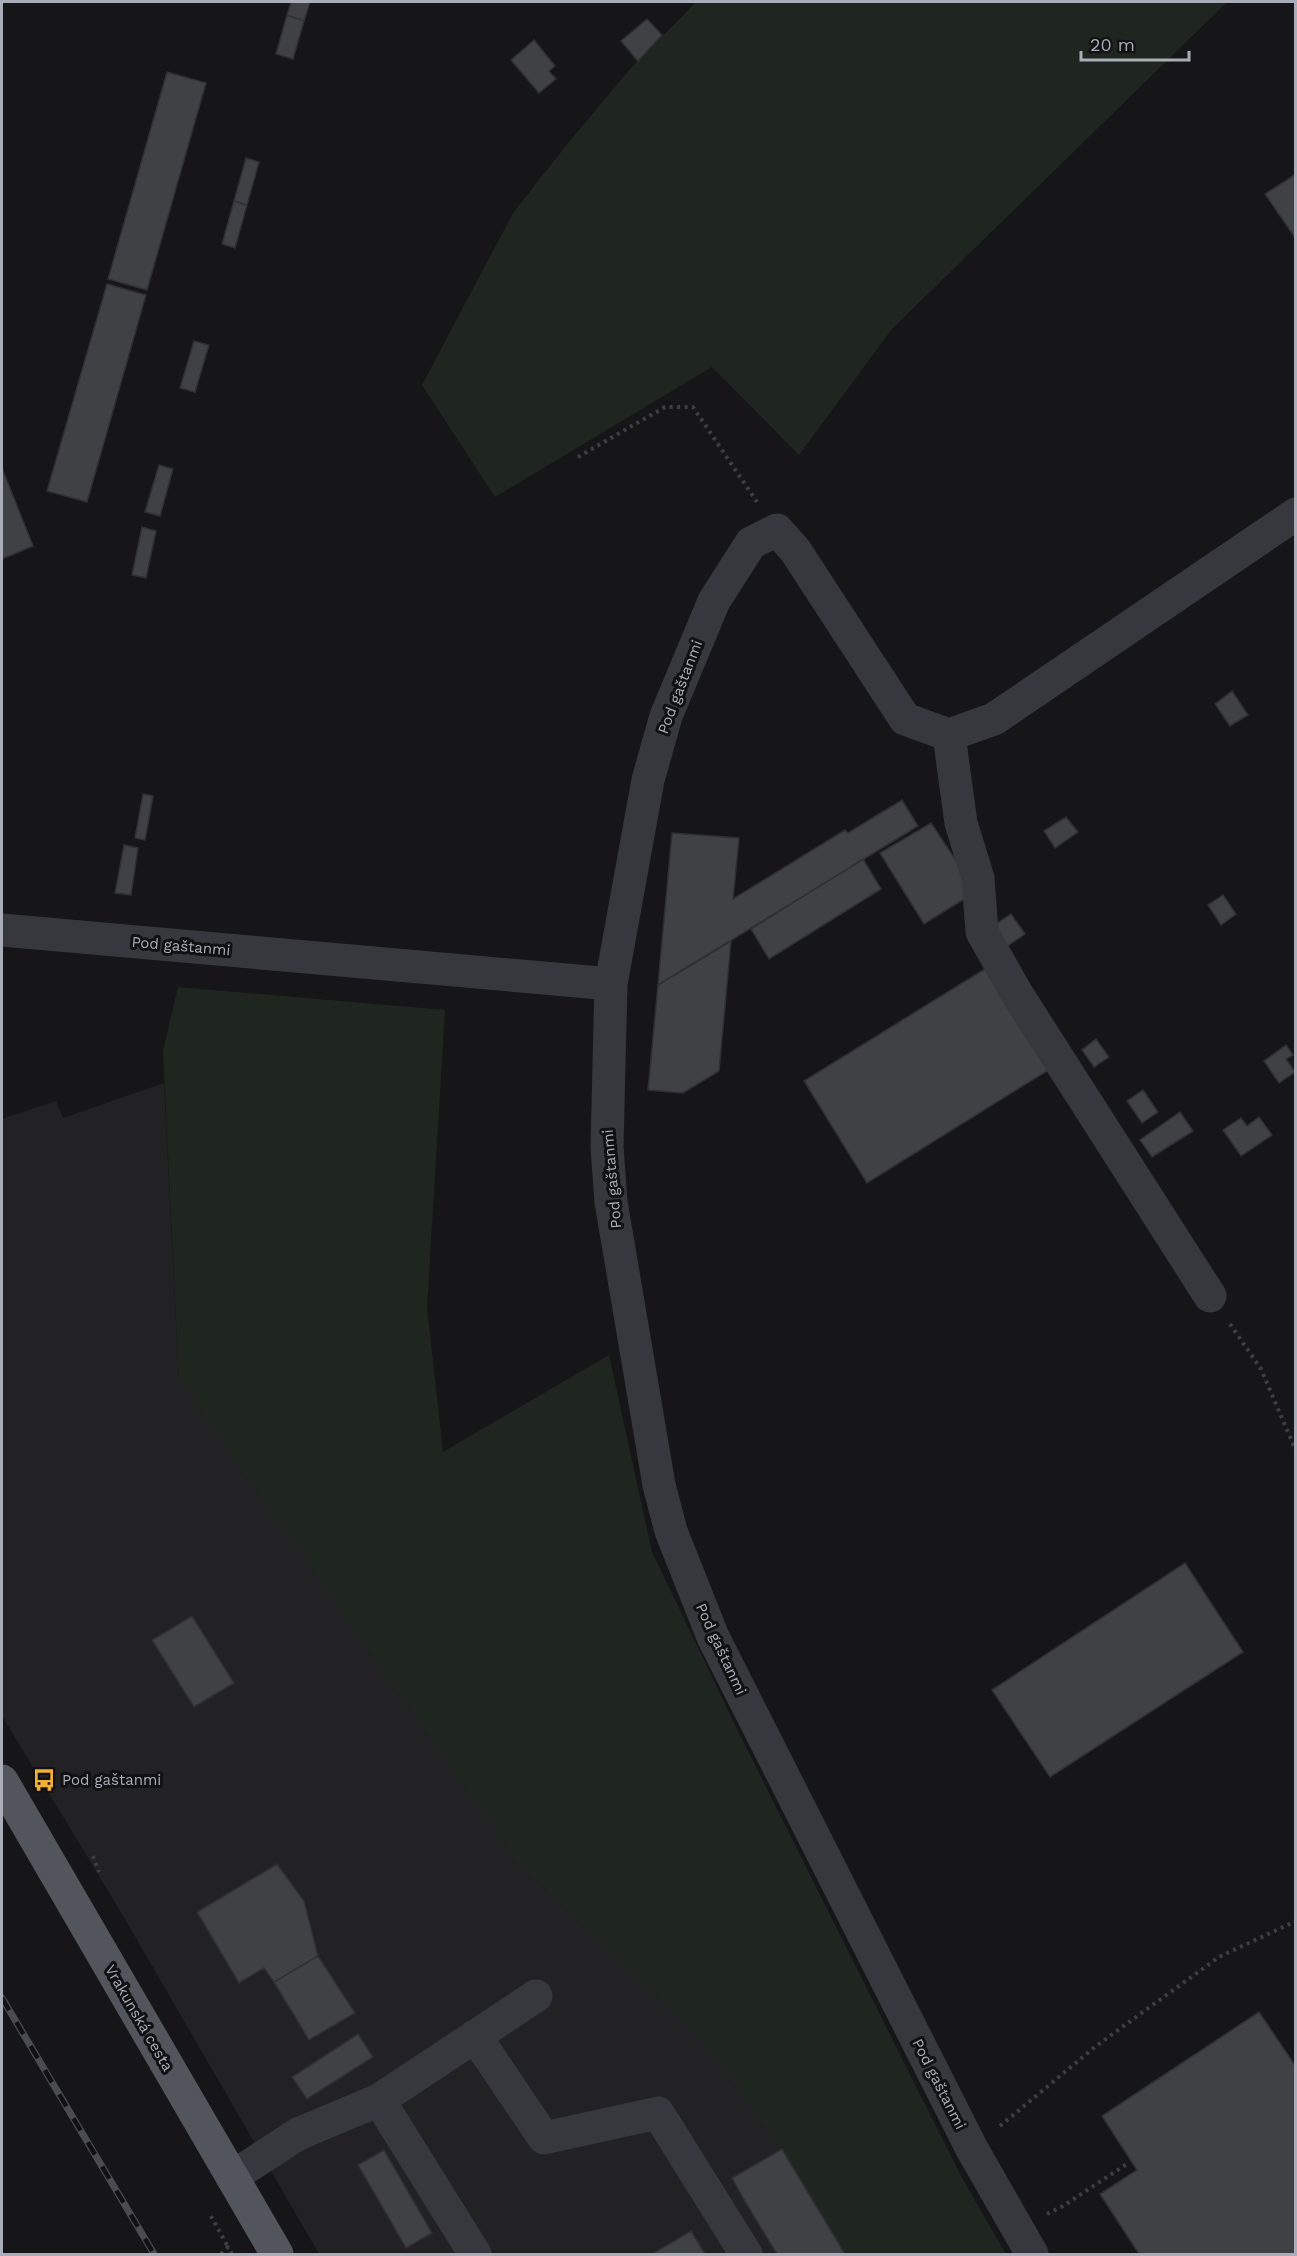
<svg xmlns="http://www.w3.org/2000/svg" width="1297" height="2256" font-family="'Work Sans',sans-serif">
	<style>
		.built { fill: #222225 }
		.green { fill: #1e261f }
		.building { fill: #404145; stroke: #303034; stroke-width: 1.5 }
		.lines { fill: none; stroke-linecap: round; stroke-linejoin: round }
		.path { stroke: #3d3f44; stroke-width: 4; stroke-dasharray: 3 4.5; stroke-linecap: butt }
		.minor { stroke: #37383d; stroke-width: 33 }
		.major { stroke: #53555c; stroke-width: 33 }
		.rail-casing { stroke: #4a4c52; stroke-width: 7 }
		.rail { stroke: #111113; stroke-width: 4.5; stroke-dasharray: 14; stroke-linecap: butt }
		.labels { text-anchor: middle; dominant-baseline: central; stroke-width: 6; stroke-linejoin: round; paint-order: stroke }
		.street-label { font-size: 15px; fill: #a8adb8; stroke: #111113 }
		.poi-label { font-size: 15px; fill: #a8adb8; stroke: #111113; text-anchor: start }
	</style>
	<rect width="100%" height="100%" fill="#161618"/>
	<path class="built" d="M164,1083l15,298 773,873h-633l-197,-340 -120,-198v-597l54,-18 7,17z"/>
	<path class="green" d="M696,2h531l-335,327 -93,126 -87,-88 -217,130 -73,-112 91,-172 55,-70 63,-75z
		M178,987l267,23 -18,298 16,144 166,-97 43,197 91,189 218,435 45,78h-161l-63,-105 -82,-110 -186,-181 -335,-477 -16,-330z"/>
	<path class="building" d="M291,2h19l-6,19 -17,-6z
		M287,15l17,6 -11,38 -17,-5z
		M647,19l15,16 -24,26 -17,-20z
		M534,40l21,26 -6,5 7,8 -17,14 -28,-33z
		M167,72l39,11 -59,207 -39,-11z
		M246,158l13,4 -12,43 -13,-4z
		M1296,174v65l-31,-45z
		M234,201l13,4 -12,43 -13,-4z
		M107,284l39,11 -59,207 -40,-11z
		M194,341l15,4 -14,47 -15,-4z
		M159,465l14,4 -13,47 -15,-4z
		M2,468l31,78 -31,13z
		M142,527l14,4 -10,47 -14,-3z
		M1232,691l16,24 -18,11 -15,-22z
		M143,794l10,2 -8,44 -10,-2z
		M902,800l16,26 -260,159 14,-152 67,5 -6,61 112,-69 3,3z
		M1066,817l12,15 -23,16 -11,-17z
		M931,823l40,60 -2,13 -45,28 -44,-71z
		M124,845l14,3 -7,47 -16,-2z
		M863,859l18,30 -112,70 -18,-30z
		M1223,895l13,19 -15,11 -13,-20z
		M1011,914l14,20 -19,13 -14,-20z
		M731,941l-12,130 -36,22 -35,-3 10,-105z
		M988,967l62,102 -183,114 -63,-102z
		M1096,1039l13,18 -15,10 -12,-17z
		M1286,1045l7,10 -7,4 9,13 -16,11 -15,-22z
		M1143,1090l15,22 -16,11 -15,-22z
		M1180,1112l13,19 -41,26 -12,-17z
		M1259,1117l13,18 -31,21 -18,-26 18,-12 6,8z
		M1185,1563l58,89 -193,125 -58,-87z
		M192,1616l42,67 -40,24 -42,-67z
		M277,1864l27,37 14,55 -44,26 -10,-14 -25,15 -42,-71z
		M318,1956l37,57 -46,27 -35,-58z
		M1259,2012l37,55v187h-157l-39,-60 37,-24 -35,-54z
		M358,2034l15,23 -66,42 -15,-22z
		M782,2149l13,22 50,83h-68l-31,-51 -14,-25z
		M384,2150l48,83 -26,15 -48,-83z
		M691,2231l14,23h-53z"/>
	<g class="lines">
		<path class="path" d="M578,457l87,-50h28l64,95
			M1230,1324l31,45 35,82
			M93,1856l6,16
			M1000,2126l96,-80 123,-89 77,-36
			M1047,2214l16,-8 64,-42
			M211,2216l17,31
			M221,2254l7,-7 4,7"/>
		<path class="minor" d="M949,735l12,88 17,55 4,54 35,62 193,302
			M2,930l609,54 -4,163 4,55 48,283 12,46 42,106 259,512 60,105
			M611,984l37,-204 18,-64 48,-115 37,-58 26,-13 18,20 110,169 44,16 45,-16 302,-205
			M475,2036l69,102 114,-25 88,141
			M379,2100l157,-104
			M232,2177l66,-43 81,-34 96,154"/>
		<path class="major" d="M2,1781l275,473"/>
		<g class="rail-casing">
			<path id="rail" d="M2,1998l152,256"/>
		</g>
		<use href="#rail" class="rail"/>
	</g>
	<defs>
		<g id="bus-bare" transform="scale(1.8)"><path d="M-5-6H5V4H4V6H2V4H-2V6H-4V4H-5ZM-3.5-4V0h7V-4ZM-3.5 1.2v1.5H-2V1.2ZM2 1.2v1.5H3.5V1.2Z" fill="#f2b134" stroke="#111113" stroke-width="2.5" paint-order="stroke"/></g>
	</defs>
	<g fill-rule="evenodd">
		<use href="#bus-bare" x="44" y="1780"/>
	</g>
	<g class="labels">
		<g class="street-label">
			<text transform="translate(680 687) rotate(-69)">Pod gaštanmi</text>
			<text transform="translate(181 946) rotate(5)">Pod gaštanmi</text>
			<text transform="translate(612 1179) rotate(-95)">Pod gaštanmi</text>
			<text transform="translate(721 1649) rotate(65)">Pod gaštanmi</text>
			<text transform="translate(139 2018) rotate(60)">Vrakunská cesta</text>
			<text transform="translate(939 2084) rotate(63)">Pod gaštanmi</text>
		</g>
		<g class="poi-label">
			<text x="62" y="1780">Pod gaštanmi</text>
		</g>
	</g>
	<rect width="1297" height="2256" fill="none" stroke="#a8adb8" stroke-width="6"/>
	<path d="M1081 51v9h108v-9" fill="none" stroke="#a8adb8" stroke-width="3"/>
	<text x="1090" y="51" font-size="18" fill="#a8adb8" stroke="#111113" stroke-width="4.5" paint-order="stroke">20 m</text>
</svg>
